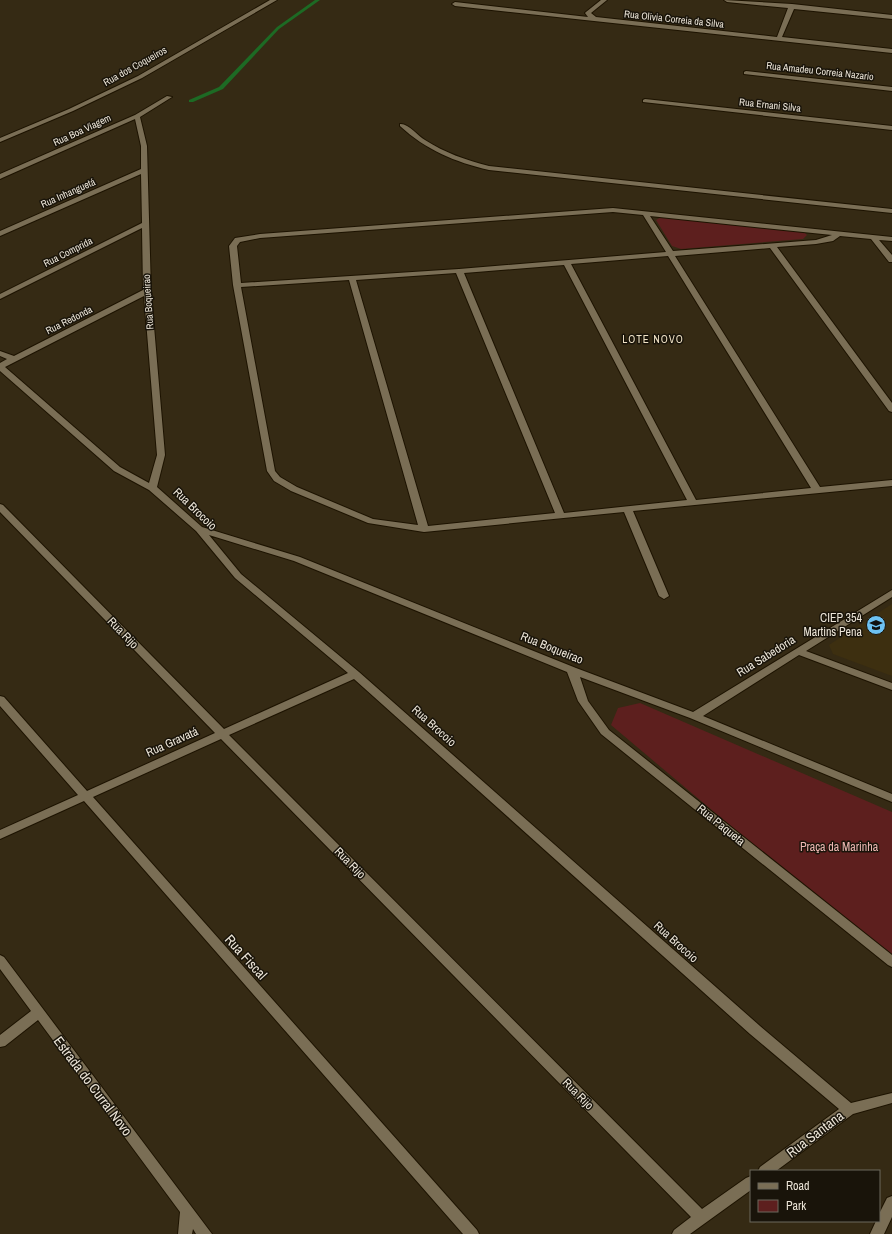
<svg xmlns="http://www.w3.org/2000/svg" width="892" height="1234" font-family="'Archivo Narrow',sans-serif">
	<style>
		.built { fill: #3d2f10 }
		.green { fill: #5d1f1e }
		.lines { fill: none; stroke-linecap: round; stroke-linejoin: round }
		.stream { fill: #1d6a24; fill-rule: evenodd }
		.service-casing { stroke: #1d1300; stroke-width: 2 }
		.minor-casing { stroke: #1d1300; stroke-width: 2 }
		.service { fill: #7a6e55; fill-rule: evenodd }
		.minor { fill: #7a6e55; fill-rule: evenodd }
		.labels { text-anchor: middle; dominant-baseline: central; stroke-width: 3; stroke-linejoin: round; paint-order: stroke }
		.far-street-label { font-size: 10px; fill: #ece5d8; stroke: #19140a }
		.far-neighbourhood-label { font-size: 11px; letter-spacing: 1px; fill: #efe1c5; stroke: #19140a }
		.street-label { font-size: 12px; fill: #ece5d8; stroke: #19140a }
		.poi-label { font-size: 12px; fill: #ece5d8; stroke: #19140a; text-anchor: end }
		.park-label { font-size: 12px; fill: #efb8b4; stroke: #19140a }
		.near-street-label { font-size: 14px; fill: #ece5d8; stroke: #19140a }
	</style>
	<rect width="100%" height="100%" fill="#352a14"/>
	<path class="built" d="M892,604v72l-59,-22 -4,-9z"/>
	<path class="green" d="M663,216l140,15 4,4 -4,4 -122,10 -9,-3 -16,-26z
		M640,703l252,109v150l-281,-237 7,-17z"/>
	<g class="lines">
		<path class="stream" d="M315,0h5l-41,29 -56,60 -30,13h-4v-2l30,-13 58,-60z"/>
		<g class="service-casing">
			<path id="service" d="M400,124c8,-1 18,12 25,16 20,13 41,20 64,26l403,43v4l-403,-43c-34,-8 -63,-20 -89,-44z"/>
		</g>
		<g class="minor-casing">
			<path id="minor" d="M270,0h7l-135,78 -69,33 -73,31v-4l69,-29 69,-33z
				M601,0h6l-16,13 5,4 181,20 11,-29 -61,-6 -3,-2 68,4 100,11v4l-98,-10 -12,28 110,12v4l-437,-47 -3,-2 3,-2 133,15 -3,-4 1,-1z
				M746,71l146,16v4l-148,-17v-2z
				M167,96l5,1 -32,20 7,29 4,145 14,164 -8,32 45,40 98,30 276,111 117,44 199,-122v7l-86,54 86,32v7l-93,-35 -96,61 189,78v8l-202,-84 -110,-41 8,24 21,29 283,225v12l-4,-2 -287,-231 -23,-33 -11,-29 -273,-111 -85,-26 32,39 118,98 401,354 91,77 41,-10v10l-39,11 -77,57h-18l2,-4 79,-58 -89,-75 -396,-355 -125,56 473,474 44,-31 5,-2v14l-61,44h-18l2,-4 17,-13 -470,-478 -128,58 384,433 2,4h-16l-379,-433 -84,38v-9l78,-35 -78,-89v-10l4,1 83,94 128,-58 -215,-221v-8l3,1 221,224 124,-56 -113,-95 -39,-47 -47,-41 -35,-19 -114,-100v-8l7,-4 -7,-3v-5l14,5 129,-66 -1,-62 -142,71v-5l142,-71 -1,-49 -141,62v-5l141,-62v-23l-6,-27 -133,59 -2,1v-5l135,-59zM144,296l13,159 -8,28 -29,-16 -115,-100z
				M645,99l247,27v4l-249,-28v-2z
				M613,208l279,29v4l-13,-1 13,15v7h-3l-18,-23 -31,-3 -7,5 -17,3 -39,3 115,156v9l-3,-1 -119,-163 -95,8 145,231 72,-7v6l-259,25 36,85 -5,3 -5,-3 -35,-84 -200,20 -56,-9 -77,-32 -17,-10 -7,-10 -34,-186 -4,-39 6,-8 25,-4zM613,212l30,3 23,37 -207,17 -218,14 -4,-37 3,-4 20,-4zM650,216l182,19 -16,5 -143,11zM668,256l143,232 -115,12 -125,-236zM564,265l123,235 -123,13 -100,-240zM456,273l99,240 -127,13 -72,-246zM349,280l69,245 -45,-6 -76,-32 -17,-10 -5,-6 -34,-184z
				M0,955l4,2 208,277h-16l-3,-5 -1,5h-14l2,-22 -142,-192 -33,26 -5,1v-12l31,-24 -31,-42z
				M892,1196v21l-8,17h-14l6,-13h3v-7l8,-16z"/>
		</g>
		<use href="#service" class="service"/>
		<use href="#minor" class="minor"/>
	</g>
	<defs>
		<g id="school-disc" transform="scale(1)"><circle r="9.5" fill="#6dc2f3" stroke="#19140a"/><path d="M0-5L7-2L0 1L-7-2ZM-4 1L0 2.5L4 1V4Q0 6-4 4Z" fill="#111"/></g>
	</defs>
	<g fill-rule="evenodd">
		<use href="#school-disc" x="876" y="625"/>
	</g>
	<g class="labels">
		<g class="far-street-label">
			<text transform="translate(674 19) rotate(6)">Rua Olivia Correia da Silva</text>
			<text transform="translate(135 66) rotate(-29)">Rua dos Coqueiros</text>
			<text transform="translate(820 71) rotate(6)">Rua Amadeu Correia Nazario</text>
			<text transform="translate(770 105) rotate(6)">Rua Ernani Silva</text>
			<text transform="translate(82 130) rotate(-25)">Rua Boa Viagem</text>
			<text transform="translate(68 193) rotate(-24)">Rua Inhanguetá</text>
			<text transform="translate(68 252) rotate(-27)">Rua Comprida</text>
			<text transform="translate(148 302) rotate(-94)">Rua Boqueirao</text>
			<text transform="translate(69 320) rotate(-27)">Rua Redonda</text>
		</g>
		<g class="far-neighbourhood-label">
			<text x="653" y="339">LOTE NOVO</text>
		</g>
		<g class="street-label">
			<text transform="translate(195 509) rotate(44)">Rua Brocoio</text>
			<text transform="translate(123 633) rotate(46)">Rua Rijo</text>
			<text transform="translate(552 648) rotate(22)">Rua Boqueirao</text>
			<text transform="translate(766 656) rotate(-32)">Rua Sabedoria</text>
			<text transform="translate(434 726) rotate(42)">Rua Brocoio</text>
			<text transform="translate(172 742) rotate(-24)">Rua Gravatá</text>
			<text transform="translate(721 825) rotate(39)">Rua Paqueta</text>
			<text transform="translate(350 863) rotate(45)">Rua Rijo</text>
			<text transform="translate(676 942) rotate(42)">Rua Brocoio</text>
			<text transform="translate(578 1094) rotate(45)">Rua Rijo</text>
		</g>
		<g class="poi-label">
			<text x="862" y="618">CIEP 354<tspan x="862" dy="14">Martins Pena</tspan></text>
		</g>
		<g class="park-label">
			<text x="839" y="847">Praça da Marinha</text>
		</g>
		<g class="near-street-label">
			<text transform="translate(246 957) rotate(48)">Rua Fiscal</text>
			<text transform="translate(93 1086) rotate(53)">Estrada do Curral Novo</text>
			<text transform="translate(815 1134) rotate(-37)">Rua Santana</text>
		</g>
	</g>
	<rect x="750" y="1170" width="130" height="52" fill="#19140a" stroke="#6d685c"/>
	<rect x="758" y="1183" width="20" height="6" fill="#7a6e55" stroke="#6d685c"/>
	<text x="786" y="1190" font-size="12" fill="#ece5d8">Road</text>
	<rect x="758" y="1200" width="20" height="12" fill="#5d1f1e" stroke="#6d685c"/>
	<text x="786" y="1210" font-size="12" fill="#ece5d8">Park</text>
</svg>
